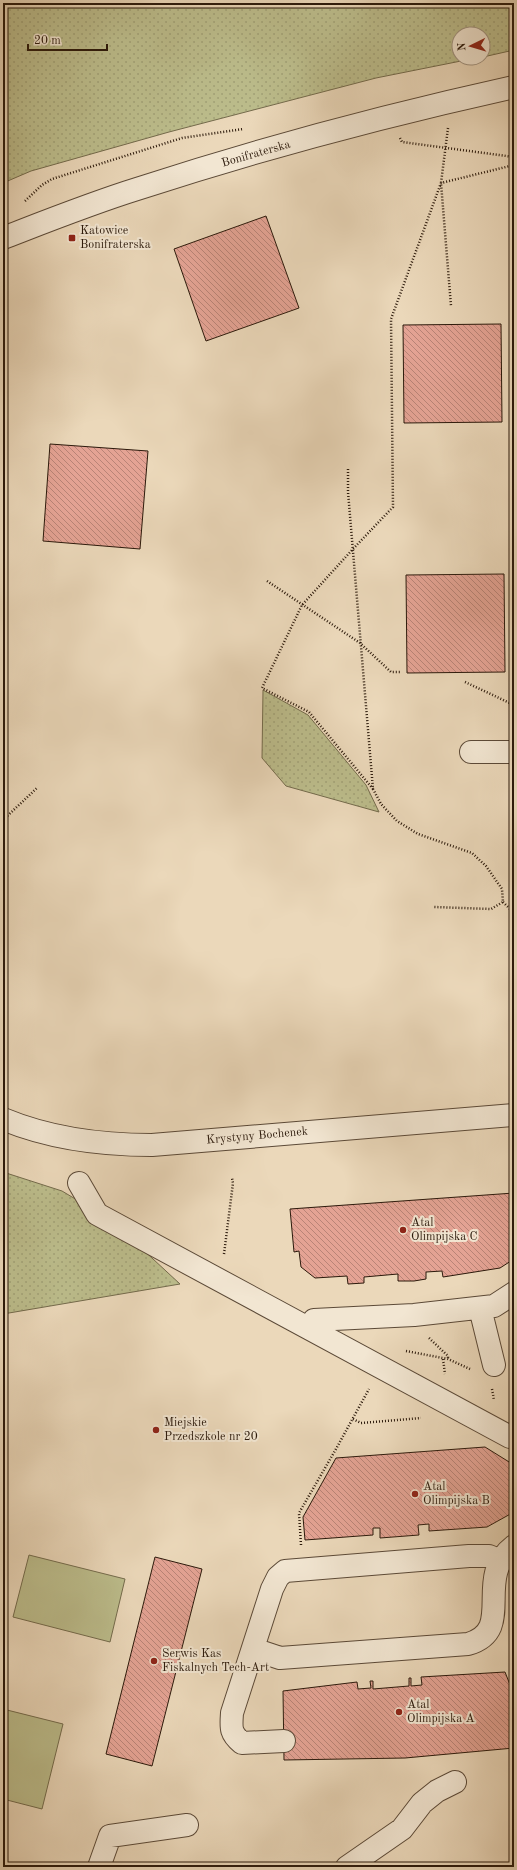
<svg xmlns="http://www.w3.org/2000/svg" width="517" height="1870" font-family="'Old Standard TT',serif">
	<style>
		.green { fill: url(#green-dots); stroke: #746b4c }
		.pitch { fill: #bcbd8c; stroke: #746b4c }
		.building { fill: url(#building-back-hatch); stroke: #2b190b }
		.lines { fill: none; stroke-linecap: round; stroke-linejoin: round }
		.minor-casing { stroke: #5b4937; stroke-width: 24 }
		.path { stroke: #2b190b; stroke-width: 2.5; stroke-dasharray: 1 2; stroke-linecap: butt }
		.minor { stroke: #f2e6d2; stroke-width: 22 }
		.poi-dot { fill: #8f2418; stroke: #f2e6d2; stroke-width: 1.5 }
		.labels { text-anchor: middle; dominant-baseline: central; stroke-width: 4; stroke-linejoin: round; paint-order: stroke }
		.street-label { font-size: 12px; fill: #2b190b; stroke: #f2e6d2 }
		.poi-label { font-size: 12px; fill: #2b190b; stroke: #f2e6d2; text-anchor: start }
	</style>
	<defs>
		<pattern id="green-dots" width="8" height="8" patternUnits="userSpaceOnUse"><rect width="8" height="8" fill="#bcbd8c"/><path d="M2 2h.1M6 6h.1" fill="none" stroke="#a2a277" stroke-width="1.8" stroke-linecap="round"/></pattern>
		<pattern id="building-back-hatch" width="6" height="6" patternUnits="userSpaceOnUse"><rect width="6" height="6" fill="#e4a394"/><path d="M-1 5l2 2M0 0l6 6M5-1l2 2" fill="none" stroke="#b98477"/></pattern>
	</defs>
	<rect width="100%" height="100%" fill="#ebd8ba"/>
	<filter id="stains"><feTurbulence type="fractalNoise" baseFrequency=".005" numOctaves="4"/><feColorMatrix values="0 0 0 0 .2 0 0 0 0 .09 0 0 0 0 .02 0 0 0 .5 -.17"/></filter>
	<radialGradient id="worn" r=".72"><stop offset=".6" stop-color="#630" stop-opacity="0"/><stop offset="1" stop-color="#630" stop-opacity=".3"/></radialGradient>
	<path class="green" d="M3,3h511v47l-31,7v-23h-24v24h17l-100,20 -207,54 -138,39 -28,12z
		M263,690l45,25 58,70 13,27 -93,-26 -24,-28z
		M3,1172l59,19 50,30 68,63 -177,30z"/>
	<path class="pitch" d="M29,1555l96,24 -15,63 -97,-25z
		M3,1709l60,15 -21,85 -39,-10z"/>
	<path class="building" d="M266,216l33,92 -93,33 -32,-92z
		M501,324l1,98 -98,1 -1,-98z
		M50,444l98,7 -8,98 -97,-8z
		M504,574l1,98 -98,1 -1,-98z
		M514,1193v66l-14,9 -57,9 -1,-6 -16,1v7l-12,2h-16v-7l-34,3v6l-16,1 -1,-8 -32,2 -14,-11 -2,-16 -5,1 -4,-43z
		M485,1447l29,18v47l-27,15 -58,4v-7l-11,1 1,10 -39,3v-10h-7v7l-68,5 -2,-23 33,-59z
		M155,1557l47,12 -50,197 -46,-12z
		M505,1672l9,23v53l-109,10 -121,2 -1,-69 74,-9 1,7 13,-1 -1,-7h3v8l36,-3v-8h2v8l11,-1 -1,-8z"/>
	<g class="lines">
		<g class="minor-casing">
			<path id="minor" d="M3,238c44,-17 89,-35 134,-49 123,-40 250,-74 377,-102
				M471,752h43
				M3,1119c48,20 98,26 149,26l362,-30
				M79,1183l18,31 413,223
				M480,1308l14,57
				M309,1328l5,-8 100,-5 80,-9 20,-13
				M253,1649l27,9 188,-14c49,-14 4,-66 46,-98
				M284,1741l-42,2c-12,-10 -11,-15 -10,-30l40,-124 6,-12 7,-6 184,-15h20l12,5
				M99,1867l11,-31 77,-11
				M347,1867l55,-38 20,-26 15,-12 18,-9"/>
		</g>
		<path class="path" d="M448,128l-7,55 10,123
			M400,138l2,4 112,15
			M25,201l17,-16 10,-6 130,-41 61,-9
			M348,469v23l25,297 8,15 16,17 21,13 54,19 14,13 16,23 1,13 -12,7 -57,-2
			M267,581l93,62 31,29h9
			M465,682l49,23
			M373,789l-64,-77 -47,-24 40,-83 51,-56 40,-42 -2,-188 50,-136 73,-18
			M3,820l34,-32
			M503,902l11,11
			M224,1254l9,-71 -1,-5
			M429,1338l19,18v3
			M406,1351l42,8 22,10
			M443,1359l2,15
			M492,1389l2,11
			M353,1419l8,4 60,-5
			M301,1545l-2,-32 37,-64 33,-60"/>
		<use href="#minor" class="minor"/>
	</g>
	<g class="poi-dot">
		<rect x="68" y="234" width="8" height="8" rx="2"/>
		<circle cx="403" cy="1230" r="4"/>
		<circle cx="156" cy="1430" r="4"/>
		<circle cx="415" cy="1494" r="4"/>
		<circle cx="154" cy="1661" r="4"/>
		<circle cx="399" cy="1712" r="4"/>
	</g>
	<g class="labels">
		<g class="street-label">
			<text transform="translate(256 154) rotate(-16)">Bonifraterska</text>
			<text transform="translate(257 1136) rotate(-5)">Krystyny Bochenek</text>
		</g>
		<g class="poi-label">
			<text x="80" y="231">Katowice<tspan x="80" dy="14">Bonifraterska</tspan></text>
			<text x="411" y="1223">Atal<tspan x="411" dy="14">Olimpijska C</tspan></text>
			<text x="164" y="1423">Miejskie<tspan x="164" dy="14">Przedszkole nr 20</tspan></text>
			<text x="423" y="1487">Atal<tspan x="423" dy="14">Olimpijska B</tspan></text>
			<text x="162" y="1654">Serwis Kas<tspan x="162" dy="14">Fiskalnych Tech-Art</tspan></text>
			<text x="407" y="1705">Atal<tspan x="407" dy="14">Olimpijska A</tspan></text>
		</g>
	</g>
	<rect width="517" height="1870" fill="none" stroke="#ebd8ba" stroke-width="16"/>
	<rect x="4" y="4" width="509" height="1862" fill="none" stroke="#2b190b" stroke-width="2"/>
	<rect x="8" y="8" width="501" height="1854" fill="none" stroke="#2b190b"/>
	<g transform="translate(471 46) rotate(265)"><circle r="19" fill="#f2e6d2" stroke="#a29482"/>
	<path d="M0-3L7 15L0 10L-7 15Z" fill="#8f2418"/>
	<text y="-6" font-size="11" font-weight="bold" text-anchor="middle" fill="#2b190b">N</text>
	</g>
	<path d="M28 44v6h79v-6" fill="none" stroke="#2b190b" stroke-width="2"/>
	<text x="34" y="44" font-size="12" fill="#2b190b" stroke="#f2e6d2" stroke-width="3" paint-order="stroke">20 m</text>
	<rect width="100%" height="100%" filter="url(#stains)"/>
	<rect width="100%" height="100%" fill="url(#worn)"/>
</svg>
